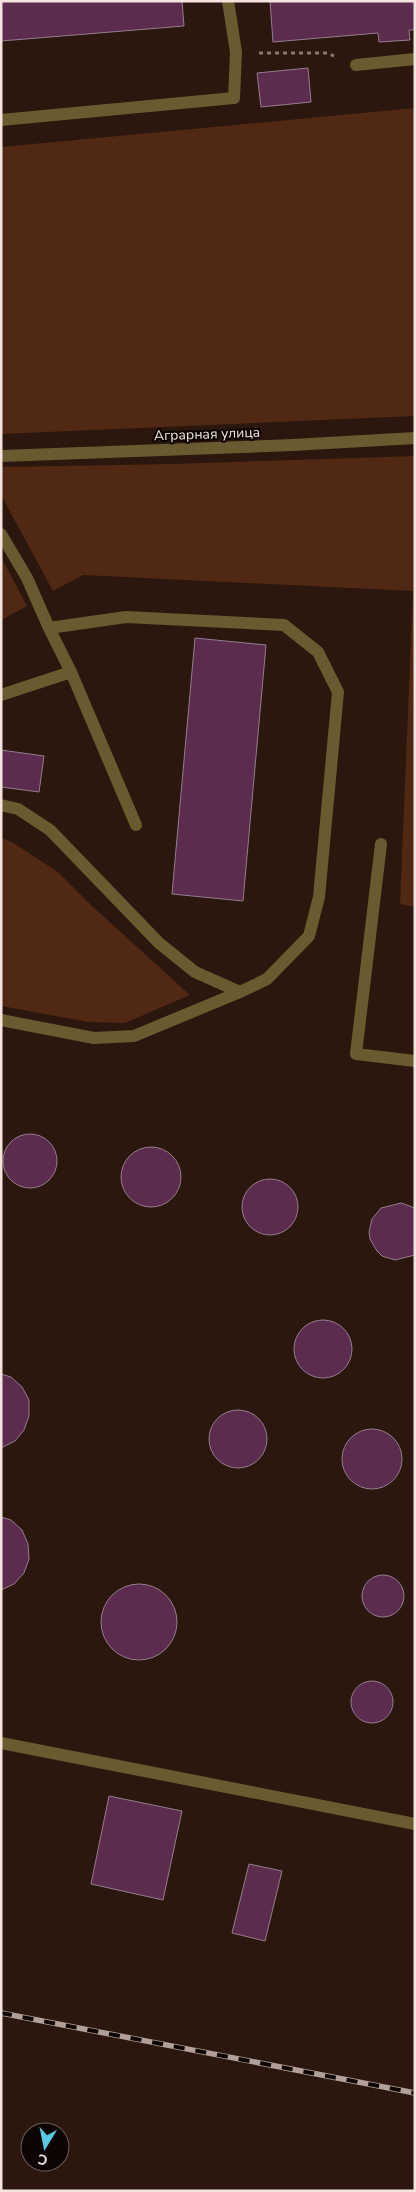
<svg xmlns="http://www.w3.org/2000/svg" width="416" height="2192" font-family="'Nunito Sans',sans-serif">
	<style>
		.green { fill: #502813 }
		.building { fill: #5b2c4e; stroke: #957d8d }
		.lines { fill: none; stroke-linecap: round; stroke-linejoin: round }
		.path { stroke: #88776e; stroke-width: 3; stroke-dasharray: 4 4; stroke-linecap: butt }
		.service { stroke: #695a2f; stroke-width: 12 }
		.minor { stroke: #695a2f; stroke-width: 12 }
		.rail-casing { stroke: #b0a098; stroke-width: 5.5 }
		.rail { stroke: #0d0503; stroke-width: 4; stroke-dasharray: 11; stroke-linecap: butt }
		.labels { text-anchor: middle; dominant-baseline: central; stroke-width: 4.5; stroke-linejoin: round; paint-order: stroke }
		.street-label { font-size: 14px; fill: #f3e4dd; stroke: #0d0503 }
	</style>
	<rect width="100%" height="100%" fill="#2b170d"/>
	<path class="green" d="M415,108v308l-414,18v-287z
		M415,456v451l-15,-3 13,-313 -330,-16 -30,16 -52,-96v-28l171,-3z
		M1,557l26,49 -26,14z
		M1,838l11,4 46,30 34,34 98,89 -65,28 -37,-1 -87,-16z"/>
	<path class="building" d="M1,1h181l2,25 -183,15z
		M270,1h145v29h-6l1,10 -31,2 -1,-9 -105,9z
		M308,68l3,34 -50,5 -4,-34z
		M195,638l71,7 -23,256 -71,-7z
		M1,750l43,6 -5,36 -38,-5z
		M3 1161a27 27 0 1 1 54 0a27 27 0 1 1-54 0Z
		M121 1177a30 30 0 1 1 60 0a30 30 0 1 1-60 0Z
		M242 1207a28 28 0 1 1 56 0a28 28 0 1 1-56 0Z
		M401,1203l14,5v47l-20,5 -13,-4 -5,-5 -7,-12 -1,-7 3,-13 9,-11z
		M294 1349a29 29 0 1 1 58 0a29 29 0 1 1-58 0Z
		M1,1374l10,3 11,10 7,13v16l-5,14 -9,11 -14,7z
		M209 1439a29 29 0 1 1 58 0a29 29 0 1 1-58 0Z
		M342 1459a30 30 0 1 1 60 0a30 30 0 1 1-60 0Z
		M1,1517l10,3 11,10 6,14 1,15 -5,14 -10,11 -13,6z
		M362 1596a21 21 0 1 1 42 0a21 21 0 1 1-42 0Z
		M101 1622a38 38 0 1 1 76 0a38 38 0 1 1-76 0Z
		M351 1702a21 21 0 1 1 42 0a21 21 0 1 1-42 0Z
		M109,1796l73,15 -19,89 -72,-16z
		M249,1864l33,7 -17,70 -33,-8z"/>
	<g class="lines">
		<path class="path" d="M259,53h68l7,3"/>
		<path class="service" d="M356,65l59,-6
			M1,120l233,-22 2,-46 -8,-51
			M1,534l26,44 22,50 77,-11 158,8 34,27 20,40 -19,205 -10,39 -42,43 -27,13 -45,-20 -36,-29 -109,-113 -32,-21 -17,-4
			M71,672l65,153
			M1,695l70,-23 -22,-44
			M381,844l-25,210 59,7
			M1,1020l93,18 40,-2 106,-44
			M1,1743l414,81"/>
		<path class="minor" d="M1,456l292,-11 122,-7"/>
		<g class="rail-casing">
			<path id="rail" d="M1,2013l414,80"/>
		</g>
		<use href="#rail" class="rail"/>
	</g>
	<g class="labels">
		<g class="street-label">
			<text transform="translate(207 434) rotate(-2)">Аграрная улица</text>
		</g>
	</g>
	<rect width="416" height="2192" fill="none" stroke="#f3e4dd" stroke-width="5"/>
	<g transform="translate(45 2147) rotate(190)"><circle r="24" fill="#0d0503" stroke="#695e5a"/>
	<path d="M0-4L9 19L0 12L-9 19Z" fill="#55cae0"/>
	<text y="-8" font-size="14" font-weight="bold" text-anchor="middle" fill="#f3e4dd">С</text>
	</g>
</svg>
